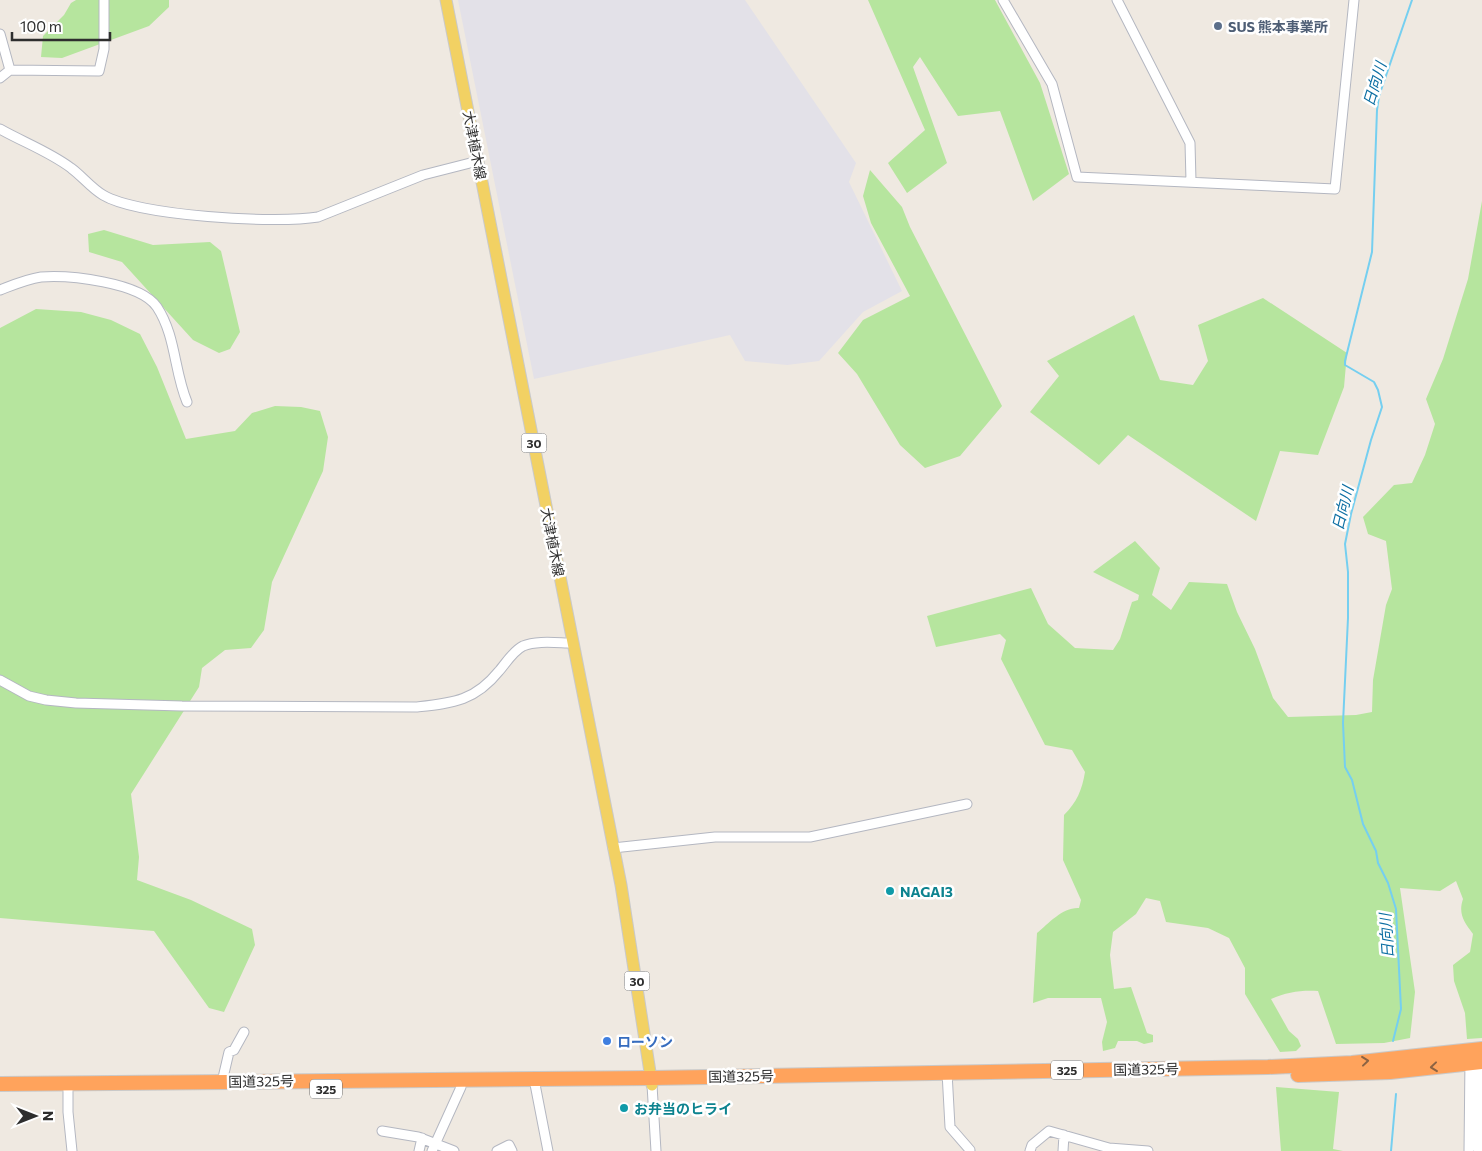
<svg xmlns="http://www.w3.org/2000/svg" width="1482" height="1151" font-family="Commissioner,'Noto Sans JP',sans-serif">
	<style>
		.industrial { fill: #e3e1e8 }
		.green { fill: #b6e59e }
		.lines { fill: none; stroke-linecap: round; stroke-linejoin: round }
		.stream { stroke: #75cff0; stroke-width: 2 }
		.minor-casing { stroke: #b4b7c1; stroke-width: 11 }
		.major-casing { stroke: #c9c9c9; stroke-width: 13 }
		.highway-casing { stroke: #c9c9c9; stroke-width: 16 }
		.minor { stroke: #fff; stroke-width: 9 }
		.major { stroke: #f2d163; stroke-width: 11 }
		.highway { stroke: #ffa35c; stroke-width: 14 }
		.oneway { stroke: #8c6343 }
		.service-dot { fill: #5c6f8a; stroke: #fff; stroke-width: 2 }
		.culture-dot { fill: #0f9aa8; stroke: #fff; stroke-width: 2 }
		.shop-dot { fill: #3f7fe0; stroke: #fff; stroke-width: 2 }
		.labels { text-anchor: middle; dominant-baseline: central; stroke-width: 5; stroke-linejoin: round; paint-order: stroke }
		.shield { fill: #fff; stroke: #6d6d6d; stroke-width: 1 }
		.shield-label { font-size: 12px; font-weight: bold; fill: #2e2e2e }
		.service-label { font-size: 14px; font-weight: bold; fill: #4e5e75; stroke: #fff; text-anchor: start }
		.street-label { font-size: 14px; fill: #2e2e2e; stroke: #fff }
		.culture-label { font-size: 14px; font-weight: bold; fill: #0d838f; stroke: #fff; text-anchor: start }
		.shop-label { font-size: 14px; font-weight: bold; fill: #366cbe; stroke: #fff; text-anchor: start }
		.water-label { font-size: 15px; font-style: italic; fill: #0d6fa3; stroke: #fff }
	</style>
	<rect width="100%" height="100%" fill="#efe9e1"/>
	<path class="industrial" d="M458,0h287l111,163 -7,19 53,109 -39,21 -44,49 -32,4 -42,-4 -15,-26 -196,44z"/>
	<path class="green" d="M76,0h93v7l-20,19 -87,32 -21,-1 2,-21 21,-21 7,-12z
		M868,0h127l45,83 29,91 -36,27 -33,-90 -42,5 -38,-59 -7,10 34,96 -40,30 -19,-30 37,-33z
		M870,170l32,37 8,20 92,179 -42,50 -35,12 -25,-23 -43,-71 -19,-21 25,-33 47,-24 -39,-73 -8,-27z
		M1482,201v837l-15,1 -2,-26 -11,-32 -1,-16 17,-13 3,-18c-9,-12 -15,-20 -10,-35l-7,-18 -16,10 -40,-3 15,104 -5,46 -26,5 -48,1 -18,-53c-17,-1 -31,1 -47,8l18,32 9,8 3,7 -5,5 -16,1 -35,-58v-26l-16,-30 -21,-10 -42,-6 -6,-21 -14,-3 -10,16 -23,18 -3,23 4,34 17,-2 16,46 6,2v7l-9,2 -7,-3h-19l-3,7 -12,3 -1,-9 5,-20 -6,-24h-53l-15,5 4,-70c12,-10 26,-26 42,-25l2,-8 -18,-40 1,-45c13,-13 18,-25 21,-43l-13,-22 -27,-5 -44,-86 5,-19 -6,-6 -64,13 -9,-31 104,-28 17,36 27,24 38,2 7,-11 12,-37 6,-2 1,-5 -46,-23 42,-31 25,27 -8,27 19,15 18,-28 38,2 10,28 18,37 18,49 15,19 68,-2 16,-3 1,-32 13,-75 6,-16 -6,-48 -18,-7 -5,-17 31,-32 18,-2 13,-28 10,-31 -9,-25 17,-40 25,-80z
		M104,230l49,15 57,-3 11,9 19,81 -10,17 -11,4 -26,-13 -71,-78 -33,-10 -1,-18z
		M1263,298l84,55 -3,34 -26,68 -38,-4 -24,70 -128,-86 -29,30 -69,-53 29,-36 -12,-15 87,-46 26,65 33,5 15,-24 -10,-36z
		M36,309l45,3 30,8 29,14 17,33 29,72 49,-8 17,-18 23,-7 26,1 19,4 8,26 -5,34 -51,111 -8,48 -13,18 -26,2 -23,18 -3,19 -68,107 8,63 -2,23 54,20 61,29 3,16 -31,67 -15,-4 -55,-77 -154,-13v-590z
		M1276,1087l63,5 -6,57 10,2h-62z"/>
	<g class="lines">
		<path class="stream" d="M1393,1041l8,-32 -5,-100 -8,-26 -10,-20 -2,-12 -13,-27 -11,-44 -7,-13 -2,-44 5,-105v-46l-3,-28 6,-30 20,-74 11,-33 -4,-17 -4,-8 -29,-17v-4l27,-109 5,-142 2,-14 33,-96
			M1391,1151l5,-57"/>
		<g class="minor-casing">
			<path id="minor" d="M1003,0l49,84 25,93 258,12 19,-189
				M1117,0l73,143 1,38
				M0,34l10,36
				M0,78l10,-8 89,1 5,-22v-49
				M0,129c23,13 50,23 71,39 11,8 20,20 32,27 35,21 173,29 215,22l105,-42 55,-14
				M0,290c13,-5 27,-11 41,-13 28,-2 99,5 116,30 19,29 17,64 30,95
				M0,680l29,16 17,4 30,3 106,3 235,1c36,-4 58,-6 82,-36 7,-8 14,-20 24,-25 14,-6 35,-3 50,-3
				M613,848l102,-11h95l157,-33
				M947,1072l3,55 20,23
				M534,1079l14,72
				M222,1082l7,-30 5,-2 10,-18
				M68,1083v29l4,39
				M652,1085l4,66
				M382,1131l36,6 36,14
				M419,1151l3,-13
				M432,1151l29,-64 1,-9
				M497,1151l12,-6 3,6
				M1030,1151l2,-6 17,-14 60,17 39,3
				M1063,1151l1,-16
				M1469,1151l1,-92
				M1478,1151l1,-94"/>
		</g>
		<g class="major-casing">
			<path id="major" d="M446,0l175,885 31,200"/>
		</g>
		<g class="highway-casing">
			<path id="highway" d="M1298,1075l92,-3 92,-10
				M0,1084l652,-6 616,-11 84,-4 130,-14"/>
		</g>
		<use href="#minor" class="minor"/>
		<use href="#major" class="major"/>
		<use href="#highway" class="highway"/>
	</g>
	<defs><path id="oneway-chevron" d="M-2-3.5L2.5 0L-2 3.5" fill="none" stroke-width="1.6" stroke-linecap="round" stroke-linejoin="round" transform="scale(1.25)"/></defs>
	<g class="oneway">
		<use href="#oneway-chevron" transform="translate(1365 1061) rotate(-6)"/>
		<use href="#oneway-chevron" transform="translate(1434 1067) rotate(174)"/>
	</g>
	<circle class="service-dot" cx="1218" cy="26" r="5"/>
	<g class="culture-dot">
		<circle cx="890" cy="891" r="5"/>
		<circle cx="624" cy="1108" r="5"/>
	</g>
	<circle class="shop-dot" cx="607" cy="1041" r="5"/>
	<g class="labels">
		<g class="shield">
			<rect x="521.5" y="433.5" width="25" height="19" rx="4"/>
			<rect x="624.5" y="971.5" width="25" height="19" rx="4"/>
			<rect x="1051" y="1060.5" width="32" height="19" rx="4"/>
			<rect x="310" y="1079.5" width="32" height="19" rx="4"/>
		</g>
		<g class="shield-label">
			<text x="534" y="443">30</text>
			<text x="637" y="981">30</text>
			<text x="1067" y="1070">325</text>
			<text x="326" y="1089">325</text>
		</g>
		<g class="service-label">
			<text x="1228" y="26">SUS 熊本事業所</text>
		</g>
		<g class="street-label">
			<text transform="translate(475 145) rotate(79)">大津植木線</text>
			<text transform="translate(553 542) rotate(79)">大津植木線</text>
			<text transform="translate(1146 1069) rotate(-1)">国道325号</text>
			<text transform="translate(741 1076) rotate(-1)">国道325号</text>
			<text transform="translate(261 1081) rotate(-1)">国道325号</text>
		</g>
		<g class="culture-label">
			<text x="900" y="891">NAGAI3</text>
			<text x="634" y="1108">お弁当のヒライ</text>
		</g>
		<g class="shop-label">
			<text x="617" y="1041">ローソン</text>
		</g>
		<g class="water-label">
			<text transform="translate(1374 84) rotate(-73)">日向川</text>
			<text transform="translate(1342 508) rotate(-76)">日向川</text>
			<text transform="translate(1386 936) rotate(-94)">日向川</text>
		</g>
	</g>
	<g transform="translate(35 1116) rotate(90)" stroke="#ffffff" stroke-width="4" paint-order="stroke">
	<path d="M0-4L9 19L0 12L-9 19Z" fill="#2e2e2e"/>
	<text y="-8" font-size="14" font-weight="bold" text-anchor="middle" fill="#2e2e2e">N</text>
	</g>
	<path d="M12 32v8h98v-8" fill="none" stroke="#2e2e2e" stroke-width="2.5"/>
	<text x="20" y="32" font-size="15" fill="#2e2e2e" stroke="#ffffff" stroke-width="4" paint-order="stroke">100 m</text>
</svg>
